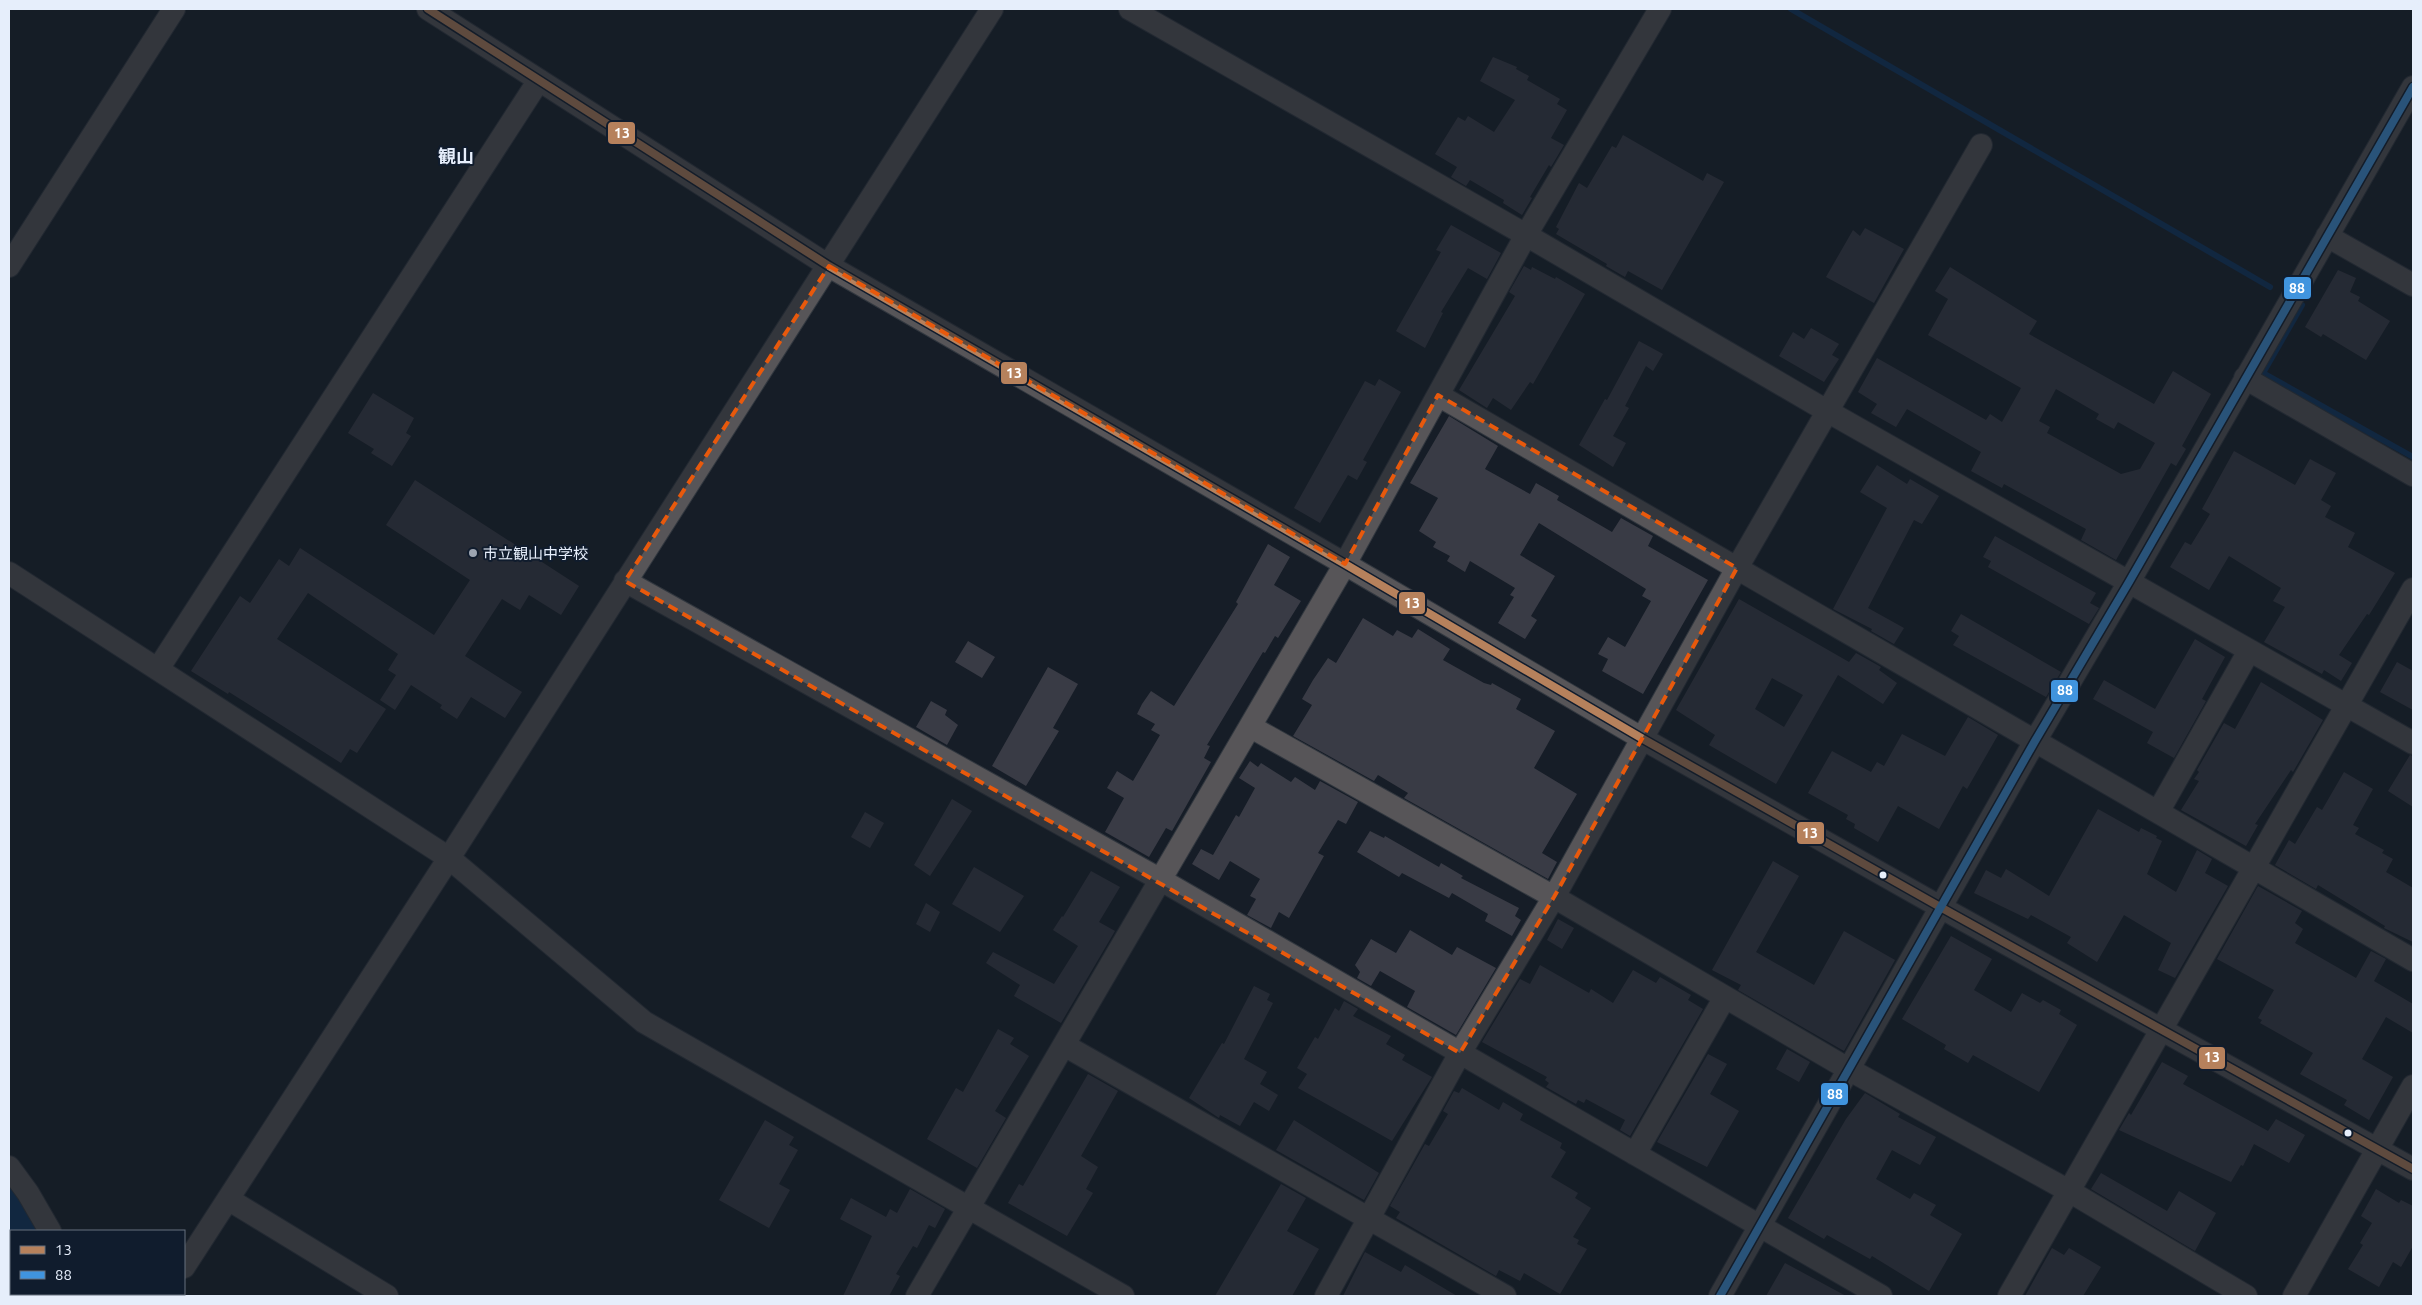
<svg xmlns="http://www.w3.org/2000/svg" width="2422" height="1305" font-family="Ubuntu,'Noto Sans JP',sans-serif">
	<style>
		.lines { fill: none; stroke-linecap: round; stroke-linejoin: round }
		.stream { stroke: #0c345f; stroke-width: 6 }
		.river { stroke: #0c345f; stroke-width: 39 }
		.building { fill: #393b45; fill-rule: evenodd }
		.minor-casing { stroke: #31373f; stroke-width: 24 }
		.minor { stroke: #575558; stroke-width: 22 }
		.bus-1-casing { stroke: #101c2d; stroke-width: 11 }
		.bus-2-casing { stroke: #101c2d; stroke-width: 11 }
		.bus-1 { stroke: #b6815c; stroke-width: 8 }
		.bus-2 { stroke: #4094de; stroke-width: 8 }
		.marked { fill: none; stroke: #e8590c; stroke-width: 4; stroke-dasharray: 10 6; stroke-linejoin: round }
		.poi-dot { fill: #9da5b1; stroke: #101c2d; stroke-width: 2 }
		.bus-dot { fill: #e6eefb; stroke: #101c2d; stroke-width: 2 }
		.labels { text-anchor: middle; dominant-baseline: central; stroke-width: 4; stroke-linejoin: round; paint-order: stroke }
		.poi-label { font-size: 15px; fill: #e6eefb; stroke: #101c2d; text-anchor: start }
		.quarter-label { font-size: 18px; font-weight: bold; fill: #e6eefb; stroke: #101c2d }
		.line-badge { stroke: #101c2d; stroke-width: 2 }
		.badge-label { font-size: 14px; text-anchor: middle; font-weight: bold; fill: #fff }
	</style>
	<rect width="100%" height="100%" fill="#161d27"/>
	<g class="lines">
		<path class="stream" d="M1791,9l479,278
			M2302,305l-39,68 150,84"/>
		<path class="river" d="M9,1193l21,38
			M64,1294l1,2"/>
	</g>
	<path class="building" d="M1493,57l24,10 -1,2 13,7 -2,4 33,19 -3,5 10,6 -16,28 13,7 -13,22 -2,-2 -19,32 2,1 -10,17 -19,-12 1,-3 -34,-20 -4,6 -15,-9 6,-10 -22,-13 23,-37 7,4 3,-5 26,16 21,-32 -35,-19z
		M1623,135l80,46 4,-8 17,9 -62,108 -34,-19 -3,6 -19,-11 1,-2 -51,-30 3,-5 -3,-2 23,-44 8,5 25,-42 4,2z
		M1451,225l50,28 -14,26 -19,-11 -27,44 2,1 -18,35 -29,-17 45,-79 -5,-2z
		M1865,228l39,21 -30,54 -48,-26 27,-47 7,6z
		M1524,266l7,4 1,-3 23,12 1,-2 29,17 -52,90 -3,-2 -19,28 -18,-12 -6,10 -28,-18 56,-94 -6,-4z
		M1950,267l87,54 -8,13 125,70 19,-33 38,23 -29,52 4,3 -10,17 -5,-3 -55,97 -35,-20 5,-11 -82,-45 -2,4 -31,-17 10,-19 -74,-43 -11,18 -25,-14 6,-9 -19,-12 19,-34 109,62 4,-6 12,8 19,-34 -93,-53 20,-36 -13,-8zM2056,389l43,25 -3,5 18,10 4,-7 37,21 -15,26 -19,5 -74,-41 3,-6 -11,-6z
		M2338,270l18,8 -6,14 10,5 -2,4 32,20 -24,39 -43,-26 -2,3 -16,-10z
		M1811,328l28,16 -7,11 7,4 -15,23 -45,-26 14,-24 11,7z
		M1639,341l24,13 -10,17 -7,-5 -21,40 4,2 -16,28 13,7 -13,24 -34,-22 26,-46 2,1z
		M1379,379l22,13 -38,68 4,2 -10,18 -9,-5 -28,48 -26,-15 71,-127 10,5z
		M373,393l41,25 -8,15 5,3 -19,30 -21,-13 3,-4 -26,-16z
		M1449,416l49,30 -13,23 45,25 6,-11 23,13 -2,4 55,32 9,-14 32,18 -5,10 60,34 -65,114 -41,-23 6,-12 -10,-5 10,-17 17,10 26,-46 -9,-5 4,-7 -107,-66 -19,32 35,21 -24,40 6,4 -12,19 -27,-16 16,-26 -4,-2 5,-7 -45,-27 -5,11 -18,-11 3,-5 -17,-9 3,-5 -17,-11 19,-33 -28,-15z
		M2234,451l61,34 15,-26 26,14 -15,27 10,6 -6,11 30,16 -7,14 47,26 -26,42 -2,-1 -28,41 13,8 -11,18 -17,-11 -2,4 -58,-32 21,-35 -12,-6 8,-13 -52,-32 -20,34 -39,-23 15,-25 6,3 19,-31 -8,-5z
		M1877,465l30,19 3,-5 29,17 -17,28 -8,-4 -46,88 36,20 -10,16 -23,-13 1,-2 -39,-20 54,-101 -27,-16z
		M415,480l164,106 -18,29 -32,-20 -9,15 -18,-11 -37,57 57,36 -17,26 -34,-21 -14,22 -17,-11 2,-3 -31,-20 -16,25 -15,-10 16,-25 -8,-5 10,-16 -90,-61 -31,46 109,70 -29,44 -7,-4 -9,14 -112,-71 -1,2 -37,-23 49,-75 10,7 29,-44 10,7 11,-18 134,87 36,-55 -84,-55z
		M1995,536l101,57 -6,10 9,5 -10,16 -101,-57 3,-6 -8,-4z
		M1268,544l22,13 -16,28 27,16 -23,37 -3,-2 -10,17 -2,-1 -56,93 3,1 -6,12 7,4 -39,69 -6,-3 -17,29 -44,-25 19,-34 -17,-10 10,-17 16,10 27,-46 -9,-5 4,-6 -18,-10 5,-10 9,-13 23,15 64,-102 -2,-2z
		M1739,599l110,63 7,-9 25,14 -2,3 18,13 -14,21 -45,-29 -62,109 -67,-39 6,-10 -39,-25zM1772,678l31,17 -19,32 -29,-18z
		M1961,614l100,58 -15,25 -93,-52 6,-9 -8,-5z
		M1363,618l30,18 4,-6 15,8 6,-9 32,20 -7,11 41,23 7,2 1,-2 29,16 -5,10 39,22 -21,37 43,26 -35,59 15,9 -9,17 -144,-81 4,-5 -30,-18 -4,6 -81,-45 19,-31 -10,-6 11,-19 15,-22 8,5z
		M2195,639l30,18 -23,42 4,2 -32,57 -27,-15 6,-11 -60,-33 11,-19 51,29z
		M968,641l27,16 -13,21 -27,-16z
		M2397,662l16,9v39l-33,-18z
		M1048,667l30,17 -25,44 6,3 -33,55 -34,-20z
		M2261,682l62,38 -30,52 -2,-2 -36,54 3,1 -12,21 -65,-36 18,-29 -5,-2 5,-7 -2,-2 27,-47 11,6z
		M931,701l16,9 -2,5 13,10 -11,20 -31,-18z
		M1968,717l30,18 -31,54 -4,-3 -24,43 -41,-23 -20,36 -24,-14 1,-4 -9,-5 2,-4 -40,-22 24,-42 39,21 6,-10 7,4 18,-32 43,22z
		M2410,755l3,1v51l-25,-16z
		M1250,761l8,6 3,-4 30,19 4,-5 20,13 5,-9 38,21 -12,22 -8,-4 -20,33 6,3 -35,62 -10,-6 -8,16 -24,-13 9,-16 -6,-3 10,-17 -30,-18 -11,19 -27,-16 9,-15 12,6 23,-40 3,2 16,-29 -16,-10z
		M2344,772l29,17 -20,36 6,3 -4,6 29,16 -2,3 11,6 -7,13 27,16v54l-29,-14 1,-2 -67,-41 -2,4 -41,-24 14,-25 6,4 22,-37 5,3z
		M952,799l20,12 -42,65 -16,-11z
		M2098,809l41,23 2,-4 16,8 -1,2 6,3 -15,33 29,18 21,-42 15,9 -7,14 23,13 -53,92 -17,-8 13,-27 -47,-28 -27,47 -30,-19 4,-6 -40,-22 -3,4 -54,-26 12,-23 15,8 5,-9 43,27z
		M865,812l19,11 -14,25 -19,-11z
		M1370,831l14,7 1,-2 54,31 2,-4 22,13 -2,2 58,30 -4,8 6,4 -9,16 -27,-15 3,-7 -36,-21 -3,5 -47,-25 -3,4 -42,-25z
		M1773,861l26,15 -43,76 58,33 30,-54 51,29 -51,91 -106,-61 3,-5 -29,-15z
		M974,867l50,29 -24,36 -48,-28z
		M1091,871l29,16 -21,35 16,9 -54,92 -47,-27 6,-11 -34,-22 7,-11 61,32 24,-38 -25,-16 9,-14 1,1z
		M2258,886l44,25 -7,12 8,6 -8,14 61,35 15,-27 15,8 -12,22 39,23v29l-27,-16 -24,42 31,18 -24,43 -25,-15 3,-5 -47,-26 13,-21 -53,-30 2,-3 -4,-2 16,-28 -57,-31z
		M926,903l14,9 -10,20 -14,-8z
		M1558,919l16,9 -12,21 -15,-9z
		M1410,930l42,25 5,-8 39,21 -40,67 -49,-28 8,-16 -35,-20 -9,15 -14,-8 3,-6 -5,-7 16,-26 25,14z
		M1951,936l41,23 -18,31 37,22 11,-19 18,10 3,-3 18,10 -2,4 18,11 -38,67 -66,-37 -5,8 -24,-14 2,-4 -44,-26z
		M1540,965l49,28 2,-4 22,14 20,-33 23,13 4,-6 31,18 -3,5 15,9 -73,127 -10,-6 5,-10 -39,-21 -2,4 -6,-3 -2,4 -30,-17 3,-4 -4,-3 2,-3 -65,-35 38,-63 10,5z
		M1254,986l16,8 -3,6 6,3 -29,56 23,13 -7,12 18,11 -9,16 -15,-9 -14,24 -20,-11 -1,3 -30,-20 33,-55 2,1z
		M1344,1001l14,8 -5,7 38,20 -5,8 19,11 -3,5 30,17 -40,64 -94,-53 9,-14 -10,-6 18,-31 3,2 17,-31 4,3z
		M998,1029l16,9 -4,6 19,12 -34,55 11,7 -29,50 -50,-29 29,-51 7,4z
		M1787,1049l23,13 -11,20 -23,-13z
		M1708,1054l19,10 -17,30 29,17 -32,56 -50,-25z
		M2162,1062l26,14 -5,8 85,47 8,-12 29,16 -16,28 -35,-19 -11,22 -2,-1 -10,17 -112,-52 10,-17 2,2z
		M1088,1074l30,17 -37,65 17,11 -12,22 7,4 -26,43 -59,-33 11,-19 4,2z
		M1462,1088l37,22 4,-8 20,12 -3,6 42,23 -2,5 6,4 -15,25 27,16 -3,5 16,10 -18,29 6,3 -2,4 10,5 -27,45 -36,-21 -4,8 -21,-11 -3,6 -100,-58 4,-6 -10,-6 35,-62 4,2 19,-32 -5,-3 11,-20 5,2z
		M1865,1093l35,21 -2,3 38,20 -16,28 -28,-15 -16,29 34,20 4,-6 22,12 -6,10 32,19 -33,57 -57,-35 -2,3 -43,-24 -3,4 -36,-21 58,-99z
		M765,1120l29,17 -5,8 9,5 -19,34 11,6 -21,38 -50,-28z
		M1294,1120l85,53 -15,27 -88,-50z
		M2101,1173l66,38 12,-20 37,22 -21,38 -104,-62z
		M1281,1184l25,14 -19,33 32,18 -27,47h-77z
		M910,1189l35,20 -10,19 -6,-3 -12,23 -4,-2 -17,28 4,2 -11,20h-46l29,-60 -32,-17 11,-21 35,19 4,-8 7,4z
		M2376,1189l23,14 2,-3 12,6v40l-12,21 -8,-5 -14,25 -31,-18 15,-24 -3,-2 12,-20 -11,-7z
		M2052,1248l12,7 5,-7 32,19 -18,29h-58z
		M1365,1252l36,20 4,-7 52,31h-114z
		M1785,1263l61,33h-80z"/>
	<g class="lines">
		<g class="minor-casing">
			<path id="minor" d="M428,9l401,257 516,298 298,175 299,169 471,261
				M1130,9l396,226 301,176 586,332
				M2327,236l86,49
				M9,266l165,-257
				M2245,378l168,97
				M1438,395l975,565
				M9,573l440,285 195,164 479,274
				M625,581l536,299 720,416
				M158,669l381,-589
				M1251,727l303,170 296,173 219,121 177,105
				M2158,812l91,-161
				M1064,1045l441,251
				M1635,1154l90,-157
				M9,1167l19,26 22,38
				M228,1199l159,97
				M184,1267l265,-409 543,-849
				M85,1294l2,2
				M164,1296l2,-2
				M917,1296l428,-732 181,-329 134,-226
				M1326,1296l134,-243 94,-156 183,-329 244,-423
				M1720,1296l315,-555 94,-159 284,-495
				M2009,1296l404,-707
				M2294,1296l119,-210"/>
		</g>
		<use href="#minor" class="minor"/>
		<g class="bus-1-casing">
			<path id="bus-1" d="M428,9l401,257 516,298 298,175 299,169 471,261"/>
		</g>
		<g class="bus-2-casing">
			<path id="bus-2" d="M1720,1296l315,-555 94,-159 284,-495"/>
		</g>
		<use href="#bus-1" class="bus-1"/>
		<use href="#bus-2" class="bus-2"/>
	</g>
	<path d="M0 0H2422V1305H0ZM829,266l516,298 93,-169 299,173 -183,329 -94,156 -835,-472z" fill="#161d27" fill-opacity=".55" fill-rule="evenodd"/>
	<path class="marked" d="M829,266l516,298 93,-169 299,173 -183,329 -94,156 -835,-472z"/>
	<circle class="poi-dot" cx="473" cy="553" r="5"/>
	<g class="bus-dot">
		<circle cx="1883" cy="875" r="4.5"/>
		<circle cx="2348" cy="1133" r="4.5"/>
	</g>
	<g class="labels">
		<g class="poi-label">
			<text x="483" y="553">市立観山中学校</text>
		</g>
		<g class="quarter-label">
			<text x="456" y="156">観山</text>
		</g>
	</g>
	<g class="line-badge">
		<rect x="607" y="121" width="29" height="24" rx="5" fill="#b6815c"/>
		<rect x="2283" y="276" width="29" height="24" rx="5" fill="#4094de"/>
		<rect x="1000" y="361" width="28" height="24" rx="5" fill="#b6815c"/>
		<rect x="1398" y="591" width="28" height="24" rx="5" fill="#b6815c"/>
		<rect x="2050" y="679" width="29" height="24" rx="5" fill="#4094de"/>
		<rect x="1796" y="821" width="29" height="24" rx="5" fill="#b6815c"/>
		<rect x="2198" y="1046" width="28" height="24" rx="5" fill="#b6815c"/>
		<rect x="1820" y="1082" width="29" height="24" rx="5" fill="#4094de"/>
	</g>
	<g class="badge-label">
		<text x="622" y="138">13</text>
		<text x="2297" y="293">88</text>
		<text x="1014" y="378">13</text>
		<text x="1412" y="608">13</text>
		<text x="2065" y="695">88</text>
		<text x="1810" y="838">13</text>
		<text x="2212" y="1062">13</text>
		<text x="1835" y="1099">88</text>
	</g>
	<rect width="2422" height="1305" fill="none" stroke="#e6eefb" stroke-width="20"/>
	<rect x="10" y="1230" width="175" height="65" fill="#101c2d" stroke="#66707f"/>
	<rect x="20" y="1246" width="25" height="8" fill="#b6815c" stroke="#66707f"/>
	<text x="55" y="1255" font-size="15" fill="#e6eefb">13</text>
	<rect x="20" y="1271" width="25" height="8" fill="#4094de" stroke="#66707f"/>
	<text x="55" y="1280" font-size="15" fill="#e6eefb">88</text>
</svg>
